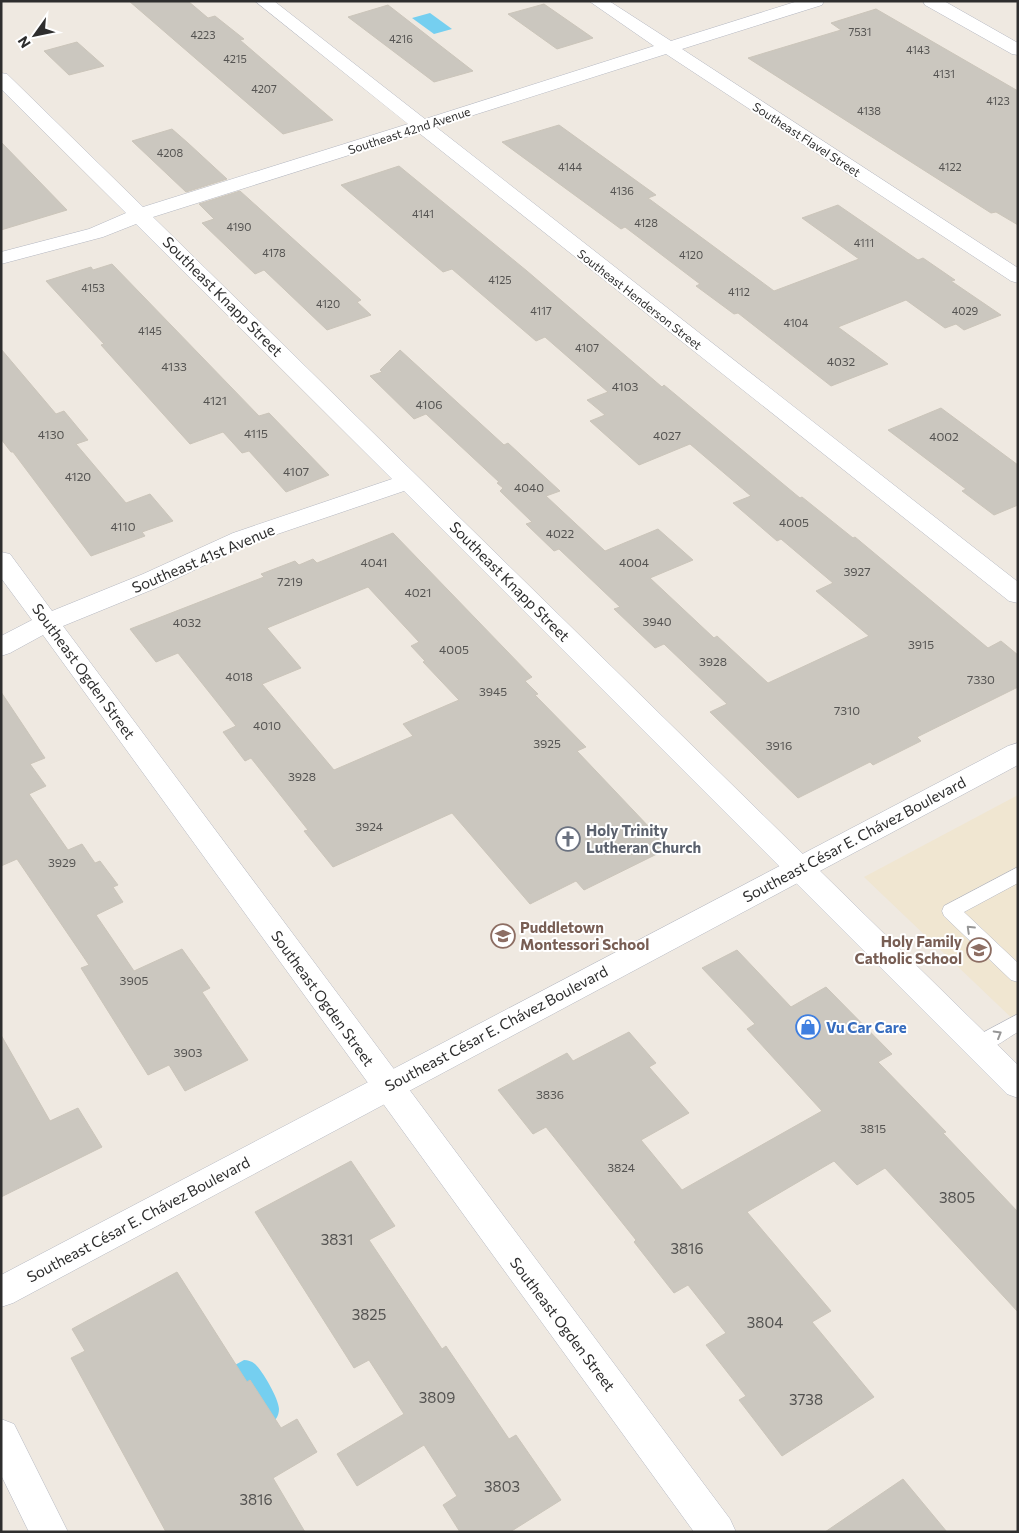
<svg xmlns="http://www.w3.org/2000/svg" width="1019" height="1533" font-family="Commissioner,sans-serif">
	<style>
		.education { fill: #f0e6d1 }
		.water { fill: #75cff0 }
		.building { fill: #cbc7bf; stroke: #cbc5ba; fill-rule: evenodd }
		.lines { fill: none; stroke-linecap: round; stroke-linejoin: round }
		.lane-casing { stroke: #b4b7c1; stroke-width: 1 }
		.street-casing { stroke: #b4b7c1; stroke-width: 1 }
		.secondary-casing { stroke: #b4b7c1; stroke-width: 1 }
		.lane { fill: #fff; fill-rule: evenodd }
		.street { fill: #fff; fill-rule: evenodd }
		.secondary { fill: #fff; fill-rule: evenodd }
		.oneway { stroke: #969696 }
		.labels { text-anchor: middle; dominant-baseline: central; stroke-width: 4; stroke-linejoin: round; paint-order: stroke }
		.far-number-label { font-size: 11px; fill: #555452 }
		.far-street-label { font-size: 12px; fill: #2e2e2e; stroke: #fff }
		.number-label { font-size: 12px; fill: #555452 }
		.street-label { font-size: 15px; fill: #2e2e2e; stroke: #fff }
		.worship-label { font-size: 15px; font-weight: bold; fill: #5b616d; stroke: #fff; text-anchor: start }
		.education-label { font-size: 15px; font-weight: bold; fill: #785e54; stroke: #fff; text-anchor: start }
		.shop-label { font-size: 15px; font-weight: bold; fill: #366cbe; stroke: #fff; text-anchor: start }
		.near-number-label { font-size: 15px; fill: #555452 }
	</style>
	<rect width="100%" height="100%" fill="#efe9e1"/>
	<path class="education" d="M1018,795v229l-154,-147z"/>
	<path class="water" d="M430,13l22,16 -18,5 -22,-16z
		M244,1360c4,0 7,1 11,4 7,6 24,35 24,45 0,7 -4,12 -9,17l-44,-56z"/>
	<path class="building" d="M129,1h59l20,17 7,-2 29,23 -4,1 93,80 -50,14z
		M544,4l49,34 -36,11 -49,-35z
		M388,5l85,66 -39,11 -86,-65z
		M876,9l142,82v134l-22,-13 -5,1 -243,-155 93,-28 -10,-7z
		M77,42l27,24 -35,9 -25,-24z
		M559,125l97,70 -8,3 126,93 85,-32 -57,-41 36,-13 80,55 5,-2 32,22 -4,1 50,34 -37,15 -8,-6 -11,4 -39,-28 -68,27 50,37 -57,22 -93,-73 -4,1 -38,-28 4,-2 -75,-57 -4,2 -119,-87z
		M172,129l16,14 39,36 -41,13 -54,-51z
		M1,142l66,68 -66,20z
		M399,166l128,105 135,116 2,-2 136,113 2,-1 51,41 2,-1 133,111 13,-7 17,14v32l-101,50 4,4 -48,24 -3,-3 -72,36 -88,-86 17,-8 -63,-60 -9,4 -41,-39 6,-2 -61,-58 -5,2 -28,-27 6,-2 -32,-31 3,-3 -6,-5 2,-1 -73,-68 -12,5 -44,-43 12,-4 -2,-2 20,-20 104,95 4,-2 52,48 -14,5 59,55 53,-22 35,31 -43,18 64,60 3,-2 51,47 101,-47 -53,-45 17,-8 -52,-44 -4,2 -44,-38 18,-7 -61,-52 -51,21 -49,-44 15,-6 -18,-15 21,-8 -63,-55 -9,4 -84,-72 -9,3 -102,-87z
		M240,191l121,109 -4,2 14,13 -44,15 -63,-60 -9,4 -53,-51 12,-4 -15,-15z
		M112,264l147,152 10,-3 60,62 -43,17 -37,-41 -7,2 -19,-21 -33,12 -89,-99 3,-1 -58,-63 45,-14 2,3z
		M1,349l55,65 8,-3 24,29 -12,4 50,59 24,-9 23,27 -31,11 3,4 -54,20 -78,-104h-2l-10,-13z
		M941,408l77,57v40l-24,10 -32,-24 4,-2 -78,-59z
		M393,533l139,144 -7,4 13,13 -3,1 51,52 -9,4 92,97 -85,42 -8,-9 -46,23 -78,-91 -119,54 -29,-36 4,-1 -57,-72 -6,3 -22,-29 13,-6 -58,-73 -22,9 -26,-33 134,-52 -3,-3 34,-13 4,4 14,-6 4,4zM368,587l51,55 -8,4 14,15 -2,1 36,38 -56,24 10,12 -79,34 -72,-86 39,-16 -34,-40z
		M1,692l44,66 -15,6 16,22 -17,8 39,56 14,-6 13,19 5,-2 18,24 -5,2 10,15 -27,13 38,56 48,-22 28,39 -8,4 46,68 -63,31 -16,-26 -21,10 -67,-107 8,-3 -72,-106 -16,7z
		M737,950l54,57 35,-20 66,67 -14,8 68,70 -3,1 75,79v100l-133,-144 -28,17 -23,-24 -87,51 84,99 -19,11 62,75 -92,59 -43,-56 7,-4 -40,-51 20,-12 -38,-48 -14,8 -40,-51 2,-2 -90,-113 -13,7 -35,-44 69,-37 6,8 56,-29 27,31 -7,4 40,46 -48,27 41,50 140,-79 -75,-82 8,-5 -53,-56z
		M1,1035l49,86 28,-13 24,39 -101,50z
		M351,1161l44,65 -26,14 73,109 4,-3 63,93 7,-4 45,65 -51,32h-50l-17,-27 14,-9 -33,-51 -67,41 -20,-32 67,-40 -35,-54 -15,8 -99,-156z
		M177,1272l70,110 3,-2 31,48 16,-9 20,33 -44,26 32,54h-139l-95,-174 14,-7 -13,-22z
		M903,1479l44,53h-122z"/>
	<g class="lines">
		<g class="lane-casing">
			<path id="lane" d="M1018,867v16l-54,29 54,51v19l-7,-2 -67,-64 -2,-5 2,-5z
				M1018,1014v18c-13,7 -32,24 -47,19l-3,-6 3,-6z"/>
		</g>
		<g class="street-casing">
			<path id="street" d="M255,1h19l151,118 229,-73 -65,-45h20l62,40 127,-40h26l-2,4 -140,44 336,219v15l-7,-2 -345,-227 -230,73 582,455v21l-9,-2 -590,-468 -266,84 865,848v33l-11,-4 -603,-603 -153,52 -90,43 -98,40 667,893 6,13h-42l-651,-897 -33,18 -9,3v-20l31,-16 -31,-42v-26l9,2 42,57 91,-37 90,-41 159,-54 -256,-255 -33,13 -102,27v-12l88,-23 37,-16 -125,-124v-16l6,1 136,133 265,-83z
				M923,1h21l74,42v12l-6,-1 -87,-49z
				M1,1419l13,5 54,108h-39l-28,-57z"/>
		</g>
		<g class="secondary-casing">
			<path id="secondary" d="M1018,743v22l-1005,538 -12,4v-32l1007,-529z"/>
		</g>
		<use href="#lane" class="lane"/>
		<use href="#street" class="street"/>
		<use href="#secondary" class="secondary"/>
	</g>
	<defs><path id="oneway-chevron" d="M-2-3.5L2.5 0L-2 3.5" fill="none" stroke-width="1.6" stroke-linecap="round" stroke-linejoin="round" transform="scale(1.25)"/></defs>
	<g class="oneway">
		<use href="#oneway-chevron" transform="translate(970 929) rotate(-136)"/>
		<use href="#oneway-chevron" transform="translate(998 1034) rotate(-30)"/>
	</g>
	<defs>
		<g id="church-ring" transform="scale(1.25)"><circle r="9.5" fill="#fff" stroke="#6b7280" stroke-width="1.5"/><path d="M-1.2-6h2.4v3.5h3.3v2.4h-3.3V6h-2.4V-.1h-3.3v-2.4h3.3Z" fill="#6b7280"/></g>
		<g id="school-ring" transform="scale(1.25)"><circle r="9.5" fill="#fff" stroke="#8d6e63" stroke-width="1.5"/><path d="M0-5L7-2L0 1L-7-2ZM-4 1L0 2.5L4 1V4Q0 6-4 4Z" fill="#8d6e63"/></g>
		<g id="shop-ring" transform="scale(1.25)"><circle r="9.5" fill="#fff" stroke="#3f7fe0" stroke-width="1.5"/><path d="M-5-2.5h2.3a2.7 3.5 0 0 1 5.4 0H5L5.5 6h-11ZM-1.5-2.5h3a1.5 2.3 0 0 0-3 0Z" fill="#3f7fe0"/></g>
	</defs>
	<g fill-rule="evenodd">
		<use href="#church-ring" x="568" y="839"/>
		<use href="#school-ring" x="503" y="936"/>
		<use href="#school-ring" x="979" y="950"/>
		<use href="#shop-ring" x="808" y="1027"/>
	</g>
	<g class="labels">
		<g class="far-number-label">
			<text x="860" y="31">7531</text>
			<text x="203" y="34">4223</text>
			<text x="401" y="38">4216</text>
			<text x="918" y="49">4143</text>
			<text x="235" y="58">4215</text>
			<text x="944" y="73">4131</text>
			<text x="264" y="88">4207</text>
			<text x="998" y="100">4123</text>
			<text x="869" y="110">4138</text>
			<text x="170" y="152">4208</text>
			<text x="570" y="166">4144</text>
			<text x="950" y="166">4122</text>
			<text x="622" y="190">4136</text>
			<text x="423" y="213">4141</text>
			<text x="646" y="222">4128</text>
			<text x="239" y="226">4190</text>
			<text x="864" y="242">4111</text>
			<text x="274" y="252">4178</text>
			<text x="691" y="254">4120</text>
			<text x="500" y="279">4125</text>
			<text x="93" y="287">4153</text>
			<text x="739" y="291">4112</text>
			<text x="328" y="303">4120</text>
			<text x="541" y="310">4117</text>
			<text x="965" y="310">4029</text>
			<text x="796" y="322">4104</text>
			<text x="150" y="330">4145</text>
			<text x="587" y="347">4107</text>
		</g>
		<g class="far-street-label">
			<text transform="translate(409 130) rotate(-18)">Southeast 42nd Avenue</text>
			<text transform="translate(807 139) rotate(33)">Southeast Flavel Street</text>
			<text transform="translate(640 299) rotate(38)">Southeast Henderson Street</text>
		</g>
		<g class="number-label">
			<text x="841" y="361">4032</text>
			<text x="174" y="366">4133</text>
			<text x="625" y="386">4103</text>
			<text x="215" y="400">4121</text>
			<text x="429" y="404">4106</text>
			<text x="256" y="433">4115</text>
			<text x="51" y="434">4130</text>
			<text x="667" y="435">4027</text>
			<text x="944" y="436">4002</text>
			<text x="296" y="471">4107</text>
			<text x="78" y="476">4120</text>
			<text x="529" y="487">4040</text>
			<text x="794" y="522">4005</text>
			<text x="123" y="526">4110</text>
			<text x="560" y="533">4022</text>
			<text x="374" y="562">4041</text>
			<text x="634" y="562">4004</text>
			<text x="857" y="571">3927</text>
			<text x="290" y="581">7219</text>
			<text x="418" y="592">4021</text>
			<text x="657" y="621">3940</text>
			<text x="187" y="622">4032</text>
			<text x="921" y="644">3915</text>
			<text x="454" y="649">4005</text>
			<text x="713" y="661">3928</text>
			<text x="239" y="676">4018</text>
			<text x="981" y="679">7330</text>
			<text x="493" y="691">3945</text>
			<text x="847" y="710">7310</text>
			<text x="267" y="725">4010</text>
			<text x="547" y="743">3925</text>
			<text x="779" y="745">3916</text>
			<text x="302" y="776">3928</text>
			<text x="369" y="826">3924</text>
			<text x="62" y="862">3929</text>
			<text x="134" y="980">3905</text>
			<text x="188" y="1052">3903</text>
			<text x="550" y="1094">3836</text>
			<text x="873" y="1128">3815</text>
			<text x="621" y="1167">3824</text>
		</g>
		<g class="street-label">
			<text transform="translate(223 296) rotate(45)">Southeast Knapp Street</text>
			<text transform="translate(203 558) rotate(-23)">Southeast 41st Avenue</text>
			<text transform="translate(510 581) rotate(45)">Southeast Knapp Street</text>
			<text transform="translate(84 671) rotate(54)">Southeast Ogden Street</text>
			<text transform="translate(854 839) rotate(-28)">Southeast César E. Chávez Boulevard</text>
			<text transform="translate(323 998) rotate(54)">Southeast Ogden Street</text>
			<text transform="translate(496 1028) rotate(-28)">Southeast César E. Chávez Boulevard</text>
			<text transform="translate(138 1219) rotate(-28)">Southeast César E. Chávez Boulevard</text>
			<text transform="translate(563 1324) rotate(53)">Southeast Ogden Street</text>
		</g>
		<g class="worship-label">
			<text x="586" y="830">Holy Trinity<tspan x="586" dy="17">Lutheran Church</tspan></text>
		</g>
		<g class="education-label">
			<text x="520" y="927">Puddletown<tspan x="520" dy="17">Montessori School</tspan></text>
			<text x="962" y="941" text-anchor="end">Holy Family<tspan x="962" dy="17">Catholic School</tspan></text>
		</g>
		<g class="shop-label">
			<text x="826" y="1027">Vu Car Care</text>
		</g>
		<g class="near-number-label">
			<text x="957" y="1197">3805</text>
			<text x="337" y="1239">3831</text>
			<text x="687" y="1248">3816</text>
			<text x="369" y="1314">3825</text>
			<text x="765" y="1322">3804</text>
			<text x="437" y="1397">3809</text>
			<text x="806" y="1399">3738</text>
			<text x="502" y="1486">3803</text>
			<text x="256" y="1499">3816</text>
		</g>
	</g>
	<rect width="1019" height="1533" fill="none" stroke="#2e2e2e" stroke-width="5"/>
	<g transform="translate(35 35) rotate(237)" stroke="#ffffff" stroke-width="4" paint-order="stroke">
	<path d="M0-4L9 19L0 12L-9 19Z" fill="#2e2e2e"/>
	<text y="-8" font-size="14" font-weight="bold" text-anchor="middle" fill="#2e2e2e">N</text>
	</g>
</svg>
